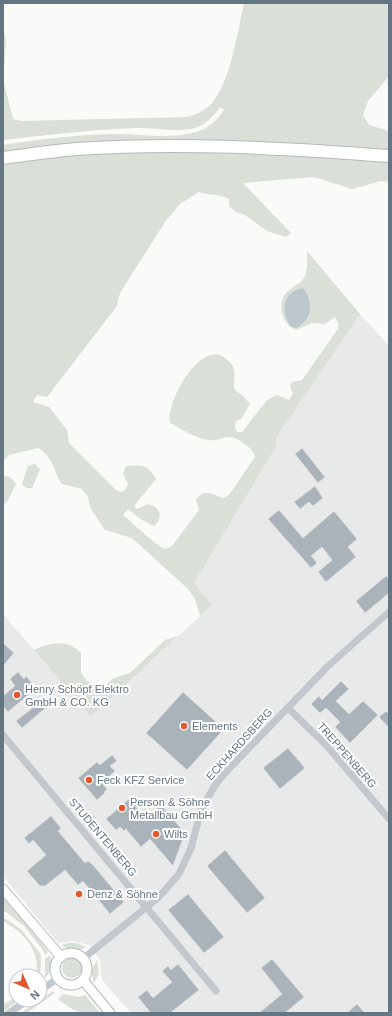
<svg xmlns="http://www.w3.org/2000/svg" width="392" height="1016" font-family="Helvetica,sans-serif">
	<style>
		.built { fill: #e8e9e9 }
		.green { fill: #dadfd7 }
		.water { fill: #bbc7cb }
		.building { fill: #aab3b9; stroke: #dcdcda }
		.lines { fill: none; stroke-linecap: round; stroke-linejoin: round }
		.secondary-casing { stroke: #b3babf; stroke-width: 11 }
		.highway-casing { stroke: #b4b9bd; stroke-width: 14 }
		.street { stroke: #c3c8cc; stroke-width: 7 }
		.secondary { stroke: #fff; stroke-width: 9 }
		.highway { stroke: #fff; stroke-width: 12 }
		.poi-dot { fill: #e4572e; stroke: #fff; stroke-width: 1.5 }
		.labels { text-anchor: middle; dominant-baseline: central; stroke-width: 4; stroke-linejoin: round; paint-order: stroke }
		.poi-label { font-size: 11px; fill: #657683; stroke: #fff; text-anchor: start }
		.street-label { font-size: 11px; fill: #657683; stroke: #fff }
	</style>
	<rect width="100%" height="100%" fill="#fafaf8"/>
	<path class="built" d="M360,314l29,32v667h-258l-28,-32 -2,-6 -1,-15 -11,-15 -15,-4 -16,2 -55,-67v-262l88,103 121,-112 -18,-22 83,-138 -1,-7z"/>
	<path class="green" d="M244,3h145v73l-21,25 -5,14 6,10 20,6v21l-162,-9 -224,9v-7c37,-6 73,-10 110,-11 26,-1 57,6 83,-2 12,-3 21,-12 28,-22l-4,-3c-6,9 -15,18 -25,21 -21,5 -41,-1 -61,0 -44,2 -87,7 -131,12v-112l3,13 -3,38 10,40 8,2 165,-4c9,-2 17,-5 24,-12 20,-19 28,-75 34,-102z
		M193,152l114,4 82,5v21l-8,-1 -29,8 -38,-12 -71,6 48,50 -5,4 -19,-6 -22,-16 -9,-3 -7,-6v-7c-10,-6 -19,-3 -30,-7l-19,12 -15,18 -45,71 -3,13 -70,91 -10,-2 -4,7 16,5 18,23 2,13 47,47 6,2 4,-3 2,-5 -5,-10 3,-8c17,-1 21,-2 30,13l-22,27 3,3 11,-5 8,3 4,7 -2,8 -4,4 -15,-8 -11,-9 -5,6c10,8 32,30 42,34l7,-3 27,-36 -3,-11 7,-6h7l13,5 6,-3 26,-38c-2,-7 -4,-8 -9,-12 -20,-16 -21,-3 -38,-5 -14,-2 -26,-11 -38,-17 -5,-20 31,-85 55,-65 4,3 8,7 9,12 1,6 0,13 0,19l9,7 7,8 -9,15 -5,2 -1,6 2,5h5l25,-32 10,-5 12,5 4,-6 -3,-8 2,-4 10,-2 36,-51v-6l-3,-6 -10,7 -13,-1 -16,7c-14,-5 -20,-27 -9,-38 7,-7 14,-8 18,-16 3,-7 2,-18 2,-25l53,63 -84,124 1,7 -83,138 18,22 -12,11 -5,-17 -7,-10 -56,-51 -27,-8 -14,-21 -3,-12 -6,-8 -20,-5c-10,-15 -7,-25 -24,-36l-29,7 -6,6v-298l81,-9z
		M35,464l5,5 -8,19h-6l-4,-4 6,-18z
		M3,476l7,1 6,7 -9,18 -4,3z
		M178,636l-87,81 -57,-67c16,-8 34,-11 47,3v20l6,8 12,5 6,-1 9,-7 16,-5 35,-33z
		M3,897l40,48 5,7 -3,3 -2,-5 -19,-24 -21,-16z
		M3,917l19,13 19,25 -1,27v-6h-4c5,-26 -12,-43 -33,-55z
		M68,943h9l9,4c-8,5 -17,3 -25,-2z
		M50,955c4,10 2,15 -5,23v-19z
		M62 968a10 10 0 1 1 20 0a10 10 0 1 1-20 0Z
		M97,960l2,14 -5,9 -3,-12z
		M53,991l2,2 -28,20h-6z
		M63,994l16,3 6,-2 15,18c-21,0 -26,-1 -42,-14z
		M16,998v2h3l-16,12v-8z"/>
	<path class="water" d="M303,288c11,14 9,32 -7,40l-6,-2c-9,-16 -8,-34 13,-38z"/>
	<path class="building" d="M302,448l23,29 -7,6 -23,-29z
		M315,486l8,12 -10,8 -4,-4 -9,7 -6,-7z
		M279,510l24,28 31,-27 23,28 -9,8 8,10 -30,25 -8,-10 14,-12 -10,-13 -11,9 6,7 -6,5 -43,-49z
		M386,576l3,3v14l-24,20 -9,-12z
		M3,643l11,10 -11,13z
		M18,672l6,7 2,-3 10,12 -28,24 -5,-6v-10l12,-10 -5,-7z
		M341,681l8,8 -13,12 13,13 14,-13 15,14 -28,28 -15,-16 5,-5 -14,-14 -6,5 -9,-9 8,-8 3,4z
		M183,692l41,37 -37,41 -41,-37z
		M45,698l5,6 -28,24 -6,-7z
		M386,711l3,3v14l-10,-11z
		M288,748l17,20 -25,21 -17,-21z
		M112,755l5,6 -7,5 5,5 -13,12 5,6 -3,3 1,1 -8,7 -19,-22 19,-16 3,3z
		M129,799l17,19 15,-13 24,28 -12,33 -23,-27 -9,8 -15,-18 -2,2 -4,-4 -4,3 -10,-11z
		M51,816l10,12 -3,3 27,32 3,-2 5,4 31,37 -14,12 -27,-33 -5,4 -13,-15 -20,16h-5l-13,-15 19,-16 -13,-15 -4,4 -5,-6z
		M225,850l40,48 -18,15 -40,-47z
		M188,894l36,43 -20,16 -36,-43z
		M272,959l32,38 -19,16h-26l23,-19 -21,-26z
		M178,964l21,26 -29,23h-19l-13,-16 9,-7 6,8 19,-16 -10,-11 6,-5 3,4z
		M357,1004l8,9h-18z"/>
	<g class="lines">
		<g class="secondary-casing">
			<path id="secondary" d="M3,889l58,68
				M55 969a16 16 0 1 1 32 0a16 16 0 1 1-32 0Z
				M83,980l27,33"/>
		</g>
		<g class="highway-casing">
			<path id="highway" d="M3,158c24,-3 48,-7 73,-9 103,-7 210,-1 313,7"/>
		</g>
		<path class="street" d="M288,708l39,38 62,73
			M3,735l213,256
			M84,958l75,-61 20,-23 12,-26 10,-38 14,-25 10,-12 102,-106 62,-55
			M40,991l18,-13
			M9,1013l19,-13"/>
		<use href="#secondary" class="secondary"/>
		<use href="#highway" class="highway"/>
	</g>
	<g class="poi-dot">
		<circle cx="17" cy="695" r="4"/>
		<circle cx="184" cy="726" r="4"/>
		<circle cx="89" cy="780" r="4"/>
		<circle cx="122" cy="808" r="4"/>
		<circle cx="156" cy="834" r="4"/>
		<circle cx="79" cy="894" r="4"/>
	</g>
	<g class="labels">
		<g class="poi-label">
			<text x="25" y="689">Henry Schöpf Elektro<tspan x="25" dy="13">GmbH &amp; CO. KG</tspan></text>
			<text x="192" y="726">Elements</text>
			<text x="97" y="780">Feck KFZ Service</text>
			<text x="130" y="802">Person &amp; Söhne<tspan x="130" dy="13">Metallbau GmbH</tspan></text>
			<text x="164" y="834">Wilts</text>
			<text x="87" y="894">Denz &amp; Söhne</text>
		</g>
		<g class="street-label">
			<text transform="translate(239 744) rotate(-48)">ECKHARDSBERG</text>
			<text transform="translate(347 755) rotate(49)">TREPPENBERG</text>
			<text transform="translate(103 837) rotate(50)">STUDENTENBERG</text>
		</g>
	</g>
	<rect width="392" height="1016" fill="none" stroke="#657683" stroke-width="8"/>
	<g transform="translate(28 988) rotate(135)"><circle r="19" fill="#ffffff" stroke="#c1c8cd"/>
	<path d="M0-3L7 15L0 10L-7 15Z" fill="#e4572e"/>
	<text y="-6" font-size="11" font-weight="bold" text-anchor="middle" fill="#657683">N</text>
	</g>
</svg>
